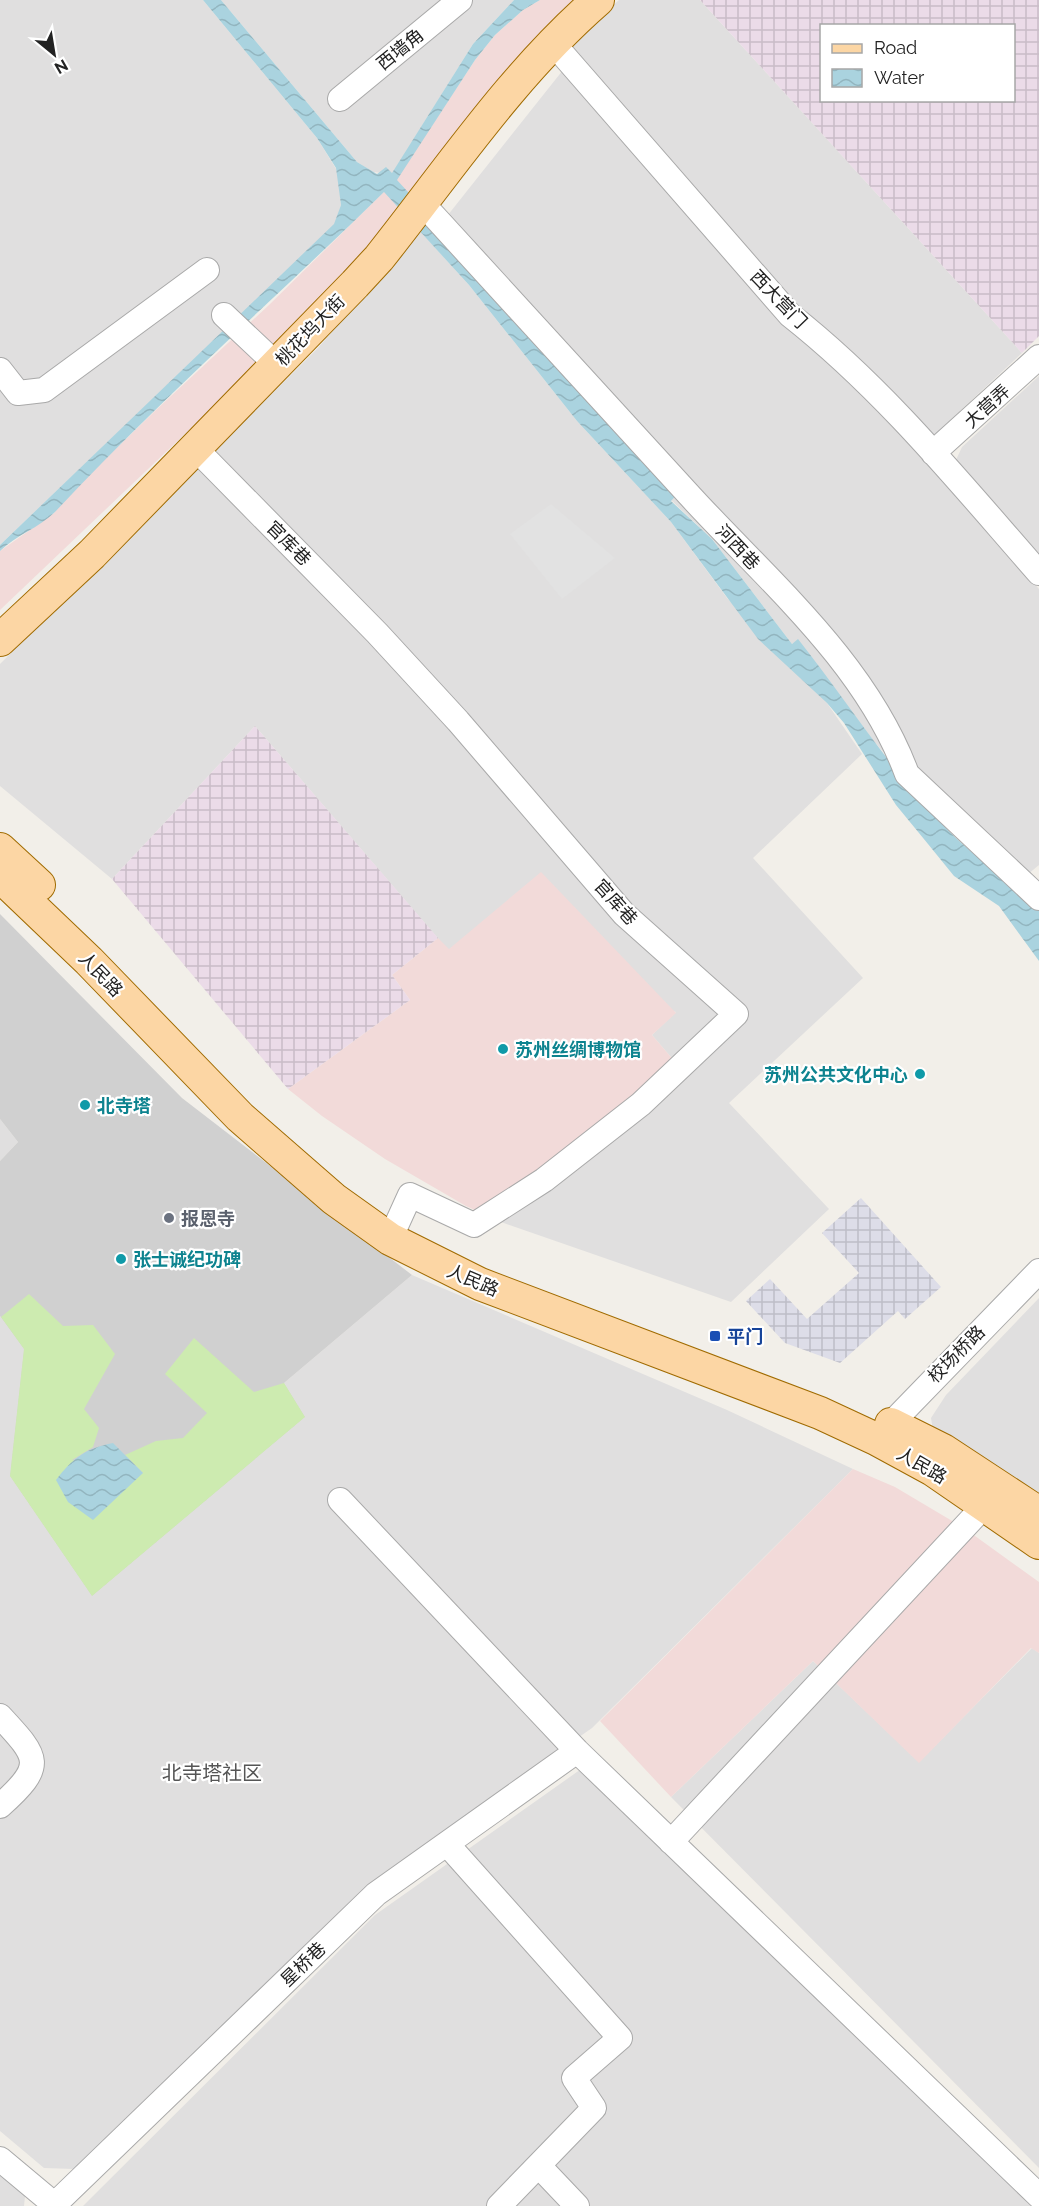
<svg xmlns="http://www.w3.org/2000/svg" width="1039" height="2206" font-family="Raleway,'Noto Sans SC',sans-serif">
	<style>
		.residential { fill: #e0dfdf }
		.commercial { fill: #f2dad9 }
		.industrial { fill: url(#industrial-grid); fill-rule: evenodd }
		.religious { fill: #d0d0d0 }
		.garden { fill: #cdebb0 }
		.parking { fill: #e2e2e2 }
		.plaza { fill: url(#plaza-grid) }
		.water { fill: url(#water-waves) }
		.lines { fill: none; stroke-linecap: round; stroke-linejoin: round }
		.minor-casing { stroke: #a9a9a9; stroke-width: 26 }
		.major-casing { stroke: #a06b00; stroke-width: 34 }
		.minor { stroke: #fff; stroke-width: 24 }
		.major { stroke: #fcd6a4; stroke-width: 32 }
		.culture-dot { fill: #0f9aa8; stroke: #fff; stroke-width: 2 }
		.worship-dot { fill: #6b7280; stroke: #fff; stroke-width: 2 }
		.transit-dot { fill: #1a4fb4; stroke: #fff; stroke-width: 2 }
		.labels { text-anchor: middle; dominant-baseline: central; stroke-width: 4.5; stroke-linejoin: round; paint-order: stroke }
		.street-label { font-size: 18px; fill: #222; stroke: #fff }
		.culture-label { font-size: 18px; font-weight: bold; fill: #0d838f; stroke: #fff; text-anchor: start }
		.worship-label { font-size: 18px; font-weight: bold; fill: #5b616d; stroke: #fff; text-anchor: start }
		.transit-label { font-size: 18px; font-weight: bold; fill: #164399; stroke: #fff; text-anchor: start }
		.neighbourhood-label { font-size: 20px; fill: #555; stroke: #fff }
	</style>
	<defs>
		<pattern id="industrial-grid" width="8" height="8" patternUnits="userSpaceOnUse" patternTransform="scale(1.5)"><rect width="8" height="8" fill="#ebdbe8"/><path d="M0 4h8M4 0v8" fill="none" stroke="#c9bcc7"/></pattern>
		<pattern id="plaza-grid" width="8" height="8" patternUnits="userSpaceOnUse" patternTransform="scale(1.5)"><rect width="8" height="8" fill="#dddde8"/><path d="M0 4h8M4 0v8" fill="none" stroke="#bdbdc7"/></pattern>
		<pattern id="water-waves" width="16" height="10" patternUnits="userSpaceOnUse" patternTransform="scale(1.5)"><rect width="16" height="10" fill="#aad3df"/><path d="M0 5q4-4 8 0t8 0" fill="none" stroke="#92b5bf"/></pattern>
	</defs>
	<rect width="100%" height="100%" fill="#f2efe9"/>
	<path class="residential" d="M0,0h203l114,138 21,34 3,33 -6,19 -335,321z
		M221,0h293l-41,44 -81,130 -19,-2 -16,-10z
		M619,0h81l322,353 -91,85 -135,-130 -229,-261z
		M567,65l261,287 211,237v276l-23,19 -58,-44 -86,-101 -74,-99 -6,4 -80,-105 -41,-39 9,-9 -240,-266z
		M420,231l49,54 108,136 94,101 56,76 100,105 35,51 -109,104 110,120 -134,125 100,106 -98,93 -230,-80 18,-32 157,-127 -24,-28 24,-23 -228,-62 -193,-224 -143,153 -112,-93v-122l317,-315z
		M1039,376v186l-83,-102 6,-13z
		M0,1119l18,23 -18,19z
		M412,1275l315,135 126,59 -261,259 -211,147 -307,294 -30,-1 -44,-37v-815l24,33 -14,127 82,120 213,-179 -21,-34z
		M1039,1298v201l-106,-69 -2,-12 15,-23z
		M1032,1648l7,5v515l-368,-371 142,-136 106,101z
		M584,1767l447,429 -1,10h-947l292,-291z
		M0,2155l27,22 -3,29h-24z"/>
	<path class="commercial" d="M540,0h44l-170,200 -163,171 -251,239v-59l54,-38 15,-19 88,-85 112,-104 127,-125 79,-120 20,-25 28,-25z
		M541,872l135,141 -24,22 24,28 -157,127 -18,32 -35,-16 -81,-47 -63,-43 -34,-27 122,-89 -18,-25 46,-37 11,11z
		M853,1469l42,18 69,41 75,54v71l-8,-5 -112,115 -106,-102 -142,136 -71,-76z"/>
	<path class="industrial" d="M700,0h339v336l-17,17zM822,26h192v74h-192z
		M255,726l183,212 -46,37 18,25 -122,89 -176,-210z"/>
	<path class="religious" d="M0,914l182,184 230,177 -128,108 21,34 -213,179 -82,-120 14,-127 -24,-33v-155l18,-19 -18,-23z"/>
	<path class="garden" d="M29,1294l34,32 30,-1 22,29 -31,55 15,19 -6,19 -21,13 71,13 -18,-18 31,-14 27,-3 24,-25 -42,-39 29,-36 60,54 30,-9 21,34 -213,179 -82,-120 14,-127 -23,-32z"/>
	<path class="parking" d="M551,504l64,54 -53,41 -52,-65z"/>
	<path class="plaza" d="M861,1198l80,89 -36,32 -7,-8 -58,52 -55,-20 -39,-42 24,-22 37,40 52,-46 -37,-40z"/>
	<path class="water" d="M203,0h18l136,162 20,12 9,-7 6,6 81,-129 41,-44h26l-17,10 -28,25 -20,25 -78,120 284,310 -10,11 41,38 80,105 6,-5c53,67 98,140 159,200 26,25 61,41 82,71v51l-40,-55 -45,-30 -26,-32 -32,-39 -52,-82 -17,-20 -69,-64 -87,-117 -94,-101 -108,-136 -85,-93c-109,107 -225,208 -329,320 -16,16 -39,23 -55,39v-6l334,-321 7,-19 -5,-37 -19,-30z
		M113,1443l30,30 -50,47 -25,-18 -12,-22c16,-21 30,-32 57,-37z"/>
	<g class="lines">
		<g class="minor-casing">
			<path id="minor" d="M552,42l238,273c94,74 170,168 249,258
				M340,99l120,-99
				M422,203c90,98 179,197 269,294 78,85 175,166 216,277l132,124
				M224,315l52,49
				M0,370l18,23 26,-3 163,-120
				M194,447l183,186 81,88 166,193 112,100 -95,90 -97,76 -70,45 -64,-30 -20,44
				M933,453l106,-96
				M880,1435l159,-164
				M340,1500l237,251 462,445
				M0,1716c39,42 46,49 0,90
				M671,1842l314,-337
				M447,1844l173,194 -46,40 20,30 -95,98
				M0,2159l55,46
				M539,2166l38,40
				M53,2206l323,-312 201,-143"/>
		</g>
		<g class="major-casing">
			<path id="major" d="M0,640l92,-86 263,-270 24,-26c70,-88 133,-183 219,-258
				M0,849l39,36
				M0,876l89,85 151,156 94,82 56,40 90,45 340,129 56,26 57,31 106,73
				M891,1424l52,26 96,63"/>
		</g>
		<use href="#minor" class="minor"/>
		<use href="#major" class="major"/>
	</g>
	<g class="culture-dot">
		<circle cx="503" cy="1049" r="6"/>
		<circle cx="920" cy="1074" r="6"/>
		<circle cx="85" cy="1105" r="6"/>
		<circle cx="121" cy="1259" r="6"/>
	</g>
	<circle class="worship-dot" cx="169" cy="1218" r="6"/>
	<rect class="transit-dot" x="709" y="1330" width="12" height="12" rx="3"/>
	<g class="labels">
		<g class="street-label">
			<text transform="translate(400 49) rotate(-39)">西墙角</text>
			<text transform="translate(779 299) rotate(46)">西大营门</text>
			<text transform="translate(310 330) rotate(-46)">桃花坞大街</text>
			<text transform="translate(987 406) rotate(-42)">大营弄</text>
			<text transform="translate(289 543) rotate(45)">官库巷</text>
			<text transform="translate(738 547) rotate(47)">河西巷</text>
			<text transform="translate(616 902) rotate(48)">官库巷</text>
			<text transform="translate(101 974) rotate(46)">人民路</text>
			<text transform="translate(473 1280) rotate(23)">人民路</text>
			<text transform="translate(956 1354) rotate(-45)">校场桥路</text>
			<text transform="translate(922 1465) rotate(30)">人民路</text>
			<text transform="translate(303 1964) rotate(-44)">星桥巷</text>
		</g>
		<g class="culture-label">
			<text x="515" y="1049">苏州丝绸博物馆</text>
			<text x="908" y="1074" text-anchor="end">苏州公共文化中心</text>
			<text x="97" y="1105">北寺塔</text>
			<text x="133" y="1259">张士诚纪功碑</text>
		</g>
		<g class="worship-label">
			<text x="181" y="1218">报恩寺</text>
		</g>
		<g class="transit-label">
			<text x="727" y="1336">平门</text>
		</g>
		<g class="neighbourhood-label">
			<text x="212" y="1773">北寺塔社区</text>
		</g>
	</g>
	<rect x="820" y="24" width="195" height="78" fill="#ffffff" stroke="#a7a7a7" stroke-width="1.5"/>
	<rect x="832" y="44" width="30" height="9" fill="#fcd6a4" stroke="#a7a7a7" stroke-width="1.5"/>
	<text x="874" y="54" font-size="18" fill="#222222">Road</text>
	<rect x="832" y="69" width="30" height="18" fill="url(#water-waves)" stroke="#a7a7a7" stroke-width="1.5"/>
	<text x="874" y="84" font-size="18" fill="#222222">Water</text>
	<g transform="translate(54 54) rotate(150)" stroke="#ffffff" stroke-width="4.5" paint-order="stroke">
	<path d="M0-4.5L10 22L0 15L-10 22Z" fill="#222222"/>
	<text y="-9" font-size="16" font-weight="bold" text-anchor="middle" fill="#222222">N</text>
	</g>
</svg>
